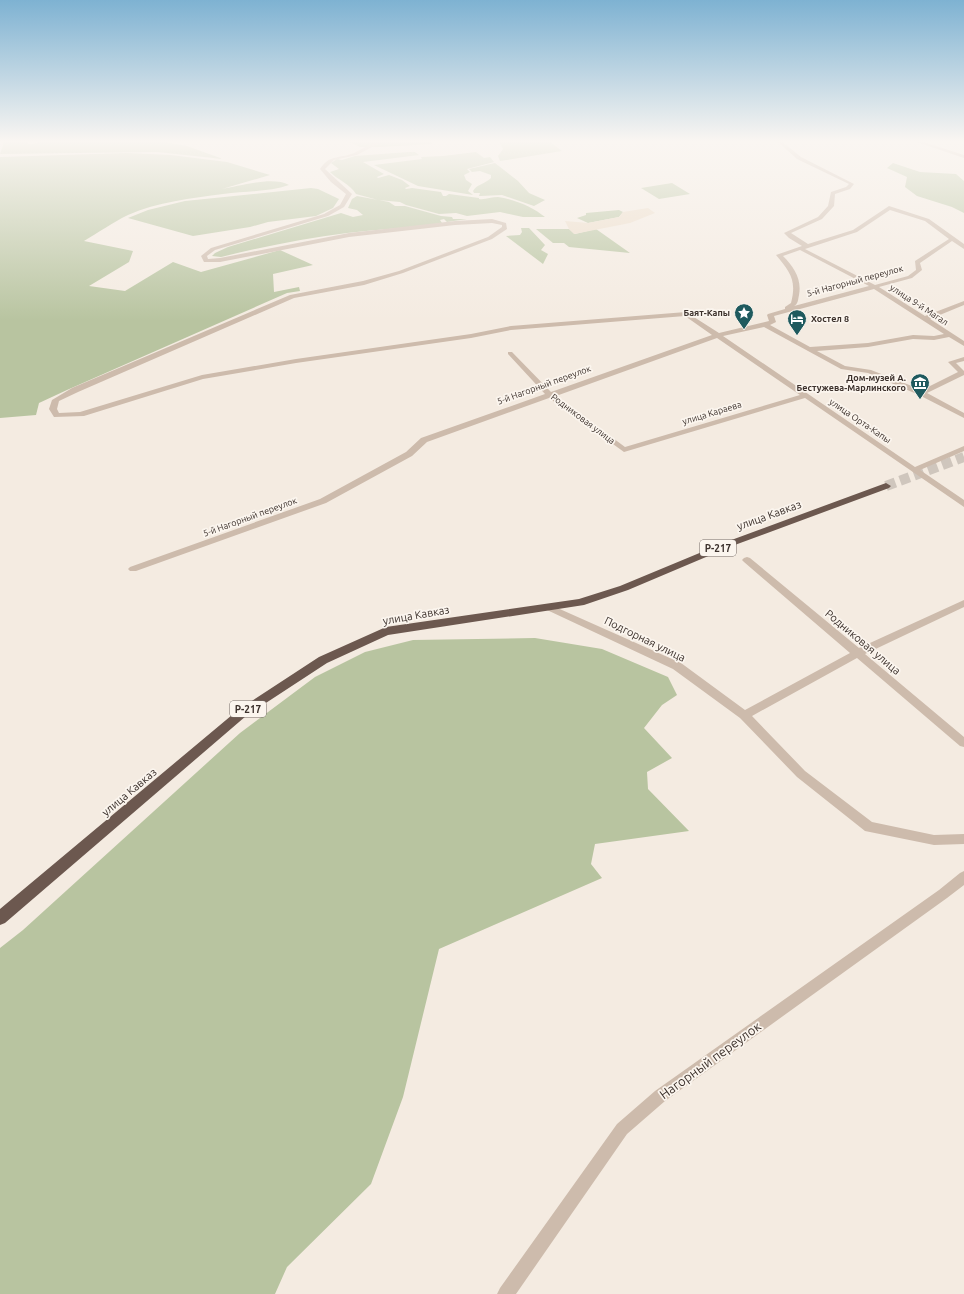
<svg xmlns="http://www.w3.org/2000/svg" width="964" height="1294" font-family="Ubuntu,sans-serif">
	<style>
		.green { fill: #b8c4a0 }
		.plaza { fill: #ecdcc8 }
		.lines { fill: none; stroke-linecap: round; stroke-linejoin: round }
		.trunk-tunnel { stroke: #cfc6bd; stroke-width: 10; stroke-dasharray: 10 5; stroke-linecap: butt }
		.minor { fill: #cdbbac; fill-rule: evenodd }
		.trunk { fill: #6c584f; fill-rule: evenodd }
		.labels { text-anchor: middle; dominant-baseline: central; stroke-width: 3.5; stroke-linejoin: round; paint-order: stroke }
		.far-street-label { font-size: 9px; fill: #3b302b; stroke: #fbf5ee }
		.far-poi-label { font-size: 9px; font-weight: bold; fill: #3b302b; stroke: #fbf5ee; text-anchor: end }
		.shield { fill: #fbf5ee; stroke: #756b66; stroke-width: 1 }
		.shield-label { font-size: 10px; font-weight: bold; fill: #3b302b }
		.street-label { font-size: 11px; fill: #3b302b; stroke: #fbf5ee }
		.near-street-label { font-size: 13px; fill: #3b302b; stroke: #fbf5ee }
	</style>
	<rect width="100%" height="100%" fill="#f4ebe1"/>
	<path class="green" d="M0,140h25l4,4h2l27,-4h95l34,6 36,13 -66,-7 -157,2 4,-12z
		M345,140h81l7,4 -53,3h-20z
		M498,140h50l14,11 -62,10 -2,-5 5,-7z
		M408,152h7l4,3 -56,7 21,12 -7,3 1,1 11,-3 13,5 8,6 -5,2 1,1 6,-1 29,4 2,4h3l3,-2 30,4v1c6,1 12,-2 19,-2 16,2 35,10 47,20h-22l-23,-5 -33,4 -11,-3 -17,1 -33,-9 -6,-3 -22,-2 -22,-6c-6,-10 -18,-14 -26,-22l9,-3 -8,-6 6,-4 5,1 13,-4z
		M476,152l8,6 6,-1 4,5 -27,7 3,3 -6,3 2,5 6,4 -4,7 5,4 -55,-9 -44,-21 48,-6 -1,-2 22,-1z
		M127,153l44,2 56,7 43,13 -48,14c18,-3 51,-13 67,-4 -20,7 -44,6 -66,9 -31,4 -66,8 -95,21 -15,7 -30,18 -44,26l49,10 -4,11 -40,24 36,5 48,-29 28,10 79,-22 33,15 -40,9 1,18 25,-5 1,4 -13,2 -220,97 -28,13 -3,12 -36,3v-261z
		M495,163l23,18 11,12 16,7 -11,6 -32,-11 -22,1h-1l1,-3h-6l-1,-2c4,-7 12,-7 18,-13v-3l-11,-4 -8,1 -3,-3z
		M893,163l27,9 36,2 8,7v32l-12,-6 -35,-11 -12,-9 2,-10 -20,-9z
		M672,183l18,11 -31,5 -18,-11z
		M311,188l7,1 21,10 -6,9 -17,8 -48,6 -18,5 -57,9 -65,-18 20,-8 37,-9z
		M357,196l32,6 6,4h10l36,10 11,1 1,2h14l-20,3 -3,-3 -4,1 2,3c-32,5 -63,6 -95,10 -42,5 -85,14 -126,24l-9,-1 3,-3 13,-6 113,-34 12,4 10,-2 -6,-5 -9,-2 4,-9z
		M619,210l4,2 -4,5 -31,6 -11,-5 9,-3v-2z
		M521,228h8l16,17 -4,5 7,4 -5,10 -37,-28 14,-1 2,-3z
		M536,229h33l6,5 21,-5 34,24 -61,-6 -5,-4h-11z
		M535,638l67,11 66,28 9,18 -15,10 -18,23 28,30 -25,14 1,17 41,42 -94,13 -4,20 11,14 -163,71 -36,148 -32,87 -84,83 -12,27h-275v-346l23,-18 217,-197 75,-56 50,-25 48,-12z"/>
	<path class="plaza" d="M648,208l7,5 -25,10 -56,11 -5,-5 -4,-8 23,2 31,-6 4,-5z"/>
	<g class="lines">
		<path class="trunk-tunnel" d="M886,486l78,-29"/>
		<path class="minor" d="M380,140h5l-28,15 -23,5 -9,9 27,25 -8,13 -16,9 -113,34 -8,6 1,3 12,-1 129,-25 106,-12 37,-2 14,4 1,6 -15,10 -89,34 -39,12 -70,13 -216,94 -19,9 -2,8 2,4 21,-1 122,-37 94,-16 175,-25 40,-8 175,-14 33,21 50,-12 -2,-6 1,-1 17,-5v-2l6,-4c6,-23 -1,-31 -15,-48l26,-9 -13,-8 -5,-5 34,-16 10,-11 3,-14 15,-5 3,-3 -52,-25 -21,-19h4l21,17 53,27 -4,5 -15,5 -1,12 -12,13 -31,14 17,11 45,-14 36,-24 40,13 35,25v5l-12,-8 -32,22 2,7 -10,8 -33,9 46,29 39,-15v4l-34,14 34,22v5l-15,-9 -15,3 -21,-1 -45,8 -51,4 28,15 26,4 51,20 36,-18 -10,-10 16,-5v4l-8,2 8,8v4l-37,18 37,20v5l-45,-23 -51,-22 -27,-4 -77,-42 -41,9 192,131 49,-21v5l-44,19 44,30v7l-159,-109 -181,54 -75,-54 -122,44 -15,14 -86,47 -190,68h-6l-2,-2 2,-2 190,-68 86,-47 15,-14 124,-44 -37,-40v-2h4l39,40 161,-57 -27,-19 -174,14 -40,8 -175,25 -93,16 -119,37 -30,1 -5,-8 3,-9 20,-12 218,-93 73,-14 36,-10 89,-34 14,-10v-2l-10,-2 -37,2 -106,12 -129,25h-16l-3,-6 10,-8 113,-34 16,-9 6,-11 -15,-12 -11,-13c10,-15 19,-10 34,-16 8,-4 17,-9 26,-13zM890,210l35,11 24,18 -34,22 1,9 -8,6 -33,9 -70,-36 52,-17zM800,250l69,36 -75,20c4,-2 4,-6 5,-11 3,-16 -5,-28 -16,-39zM874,289l70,45 -10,2 -21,-1 -45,8 -58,4 -40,-22 6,-3 -2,-6zM717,338l83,57 -175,52 -69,-51z
			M911,140h6l47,15v3z
			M747,557l3,1 109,90 105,-48v7l-99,47 99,83v10l-4,-1 -103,-88 -105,58 53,55 67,51 62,13 30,-1v10l-30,1 -69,-14 -68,-54 -57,-59 -67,-49 -126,-59 -2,-2 5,-3 3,1 128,57 64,47 105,-57 -106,-91 -2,-2 2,-2z
			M964,871v14l-17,13 -282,203 -38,33 -111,160h-19l3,-6 117,-164 38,-33 284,-201 21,-17z"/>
		<path class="trunk" d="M886,483l5,3 -2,2 -157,58 -104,44 -44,15 -196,30 -61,28 -81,53 -241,207 -5,2v-16l238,-199 81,-53 67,-30 193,-28 41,-13 106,-44z"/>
	</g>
	<linearGradient id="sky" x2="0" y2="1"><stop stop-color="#7eb2d2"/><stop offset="0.44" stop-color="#faf6f2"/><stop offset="1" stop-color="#faf6f2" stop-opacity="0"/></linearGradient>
	<rect width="964" height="321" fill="url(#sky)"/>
	<defs>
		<g id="sight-pin" transform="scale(1)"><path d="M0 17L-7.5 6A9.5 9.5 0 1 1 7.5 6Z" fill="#1f5a5e" stroke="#fbf5ee"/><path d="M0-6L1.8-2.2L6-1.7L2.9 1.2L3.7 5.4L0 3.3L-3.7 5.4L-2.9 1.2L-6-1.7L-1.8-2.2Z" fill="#fff"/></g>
		<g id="hotel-pin" transform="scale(1)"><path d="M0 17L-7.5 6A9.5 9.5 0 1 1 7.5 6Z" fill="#1f5a5e" stroke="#fbf5ee"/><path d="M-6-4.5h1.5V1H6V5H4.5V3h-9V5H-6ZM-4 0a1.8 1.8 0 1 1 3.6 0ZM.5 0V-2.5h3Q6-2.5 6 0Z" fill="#fff"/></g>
		<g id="museum-pin" transform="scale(1)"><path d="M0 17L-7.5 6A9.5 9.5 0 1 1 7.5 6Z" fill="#1f5a5e" stroke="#fbf5ee"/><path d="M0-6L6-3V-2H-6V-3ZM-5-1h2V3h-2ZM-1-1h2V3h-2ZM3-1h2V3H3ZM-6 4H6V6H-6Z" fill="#fff"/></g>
	</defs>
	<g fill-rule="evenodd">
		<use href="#sight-pin" x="744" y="313"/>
		<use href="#hotel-pin" x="797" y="319"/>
		<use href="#museum-pin" x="920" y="383"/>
	</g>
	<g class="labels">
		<g class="far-street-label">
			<text transform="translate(855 281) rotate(-15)">5-й Нагорный переулок</text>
			<text transform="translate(919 305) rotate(33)">улица 9-й Магал</text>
			<text transform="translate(544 385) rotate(-20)">5-й Нагорный переулок</text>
			<text transform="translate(712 413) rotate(-17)">улица Караева</text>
			<text transform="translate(583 419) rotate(37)">Родниковая улица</text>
			<text transform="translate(860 421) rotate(34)">улица Орта-Капы</text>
			<text transform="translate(250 517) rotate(-20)">5-й Нагорный переулок</text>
		</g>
		<g class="far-poi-label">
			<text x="730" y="313">Баят-Капы</text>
			<text x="811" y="319" text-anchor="start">Хостел 8</text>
			<text x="906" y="378">Дом-музей А.<tspan x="906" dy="10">Бестужева-Марлинского</tspan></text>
		</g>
		<g class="shield">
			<rect x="700" y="540" width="36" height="16" rx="3"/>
			<rect x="230" y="701" width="36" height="16" rx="3"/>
		</g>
		<g class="shield-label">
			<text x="718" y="548">Р-217</text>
			<text x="248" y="709">Р-217</text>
		</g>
		<g class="street-label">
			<text transform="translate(769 515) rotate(-20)">улица Кавказ</text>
			<text transform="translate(416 615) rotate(-10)">улица Кавказ</text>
			<text transform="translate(645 639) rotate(26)">Подгорная улица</text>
			<text transform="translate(863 642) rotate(40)">Родниковая улица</text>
			<text transform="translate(129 792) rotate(-40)">улица Кавказ</text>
		</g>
		<g class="near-street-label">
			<text transform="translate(710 1060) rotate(-36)">Нагорный переулок</text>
		</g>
	</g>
</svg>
